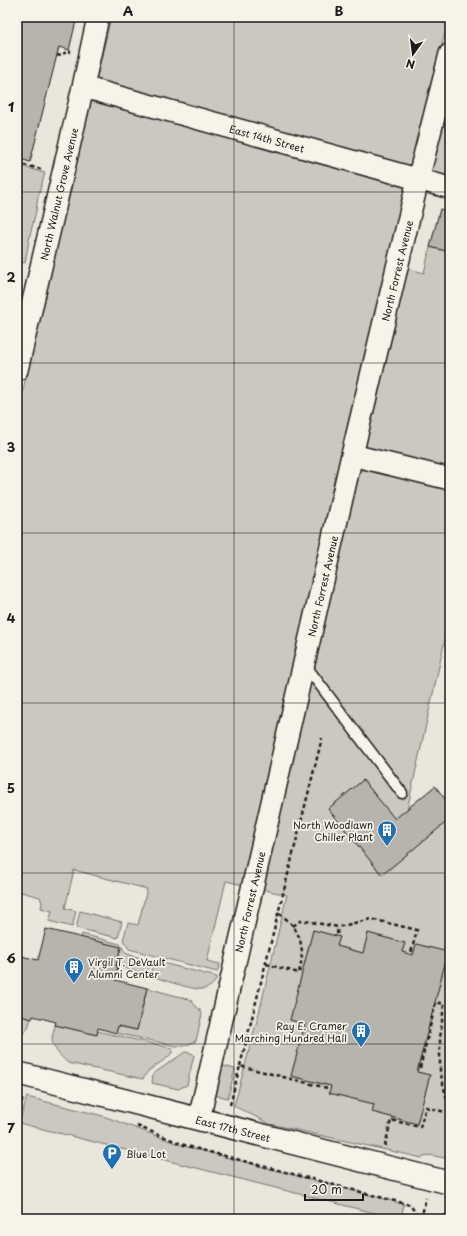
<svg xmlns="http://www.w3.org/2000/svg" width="467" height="1236" font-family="'Playpen Sans',sans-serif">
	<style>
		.green { fill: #ccc8c0; stroke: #74726e }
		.building { fill: #b6b4ac; stroke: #1c1c1c }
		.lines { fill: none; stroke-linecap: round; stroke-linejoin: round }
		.lane-casing { stroke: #1c1c1c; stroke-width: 13 }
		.street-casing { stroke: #1c1c1c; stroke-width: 24 }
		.secondary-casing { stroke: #1c1c1c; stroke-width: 25 }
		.path { stroke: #1c1c1c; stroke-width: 2.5; stroke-dasharray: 4 3; stroke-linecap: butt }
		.lane { stroke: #f7f3e8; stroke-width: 10 }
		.street { stroke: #f7f3e8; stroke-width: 21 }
		.secondary { stroke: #f7f3e8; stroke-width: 22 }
		.grid { fill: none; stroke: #1c1c1c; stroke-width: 1; stroke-opacity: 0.55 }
		.labels { text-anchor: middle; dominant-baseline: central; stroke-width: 3.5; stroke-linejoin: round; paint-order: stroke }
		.street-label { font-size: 10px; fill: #1c1c1c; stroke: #f7f3e8 }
		.poi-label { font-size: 10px; fill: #1c1c1c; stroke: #f7f3e8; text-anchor: end }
		.neatline { fill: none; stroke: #1c1c1c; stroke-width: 1.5 }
		.grid-label { font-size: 13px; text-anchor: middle; font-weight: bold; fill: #1c1c1c }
	</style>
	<rect width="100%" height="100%" fill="#eae6dc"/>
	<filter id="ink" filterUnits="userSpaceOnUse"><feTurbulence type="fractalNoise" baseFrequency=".025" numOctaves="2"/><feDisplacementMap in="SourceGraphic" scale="8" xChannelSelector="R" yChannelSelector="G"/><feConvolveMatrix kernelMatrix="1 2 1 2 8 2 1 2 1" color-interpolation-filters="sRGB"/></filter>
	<g filter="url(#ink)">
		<path class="green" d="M111,17h338l-43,167 2,2 -16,78 32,9 6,-26 20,5v365l-43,193 43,12v337l-21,-4 -7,3 -152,-34 -36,-18 25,-93 28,-118 -61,-14 -19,80 13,3 -3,8 -88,-23 -6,-9 5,-17 10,2 9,-36 -73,-19 -9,38 11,3 -4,16 -23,-6 3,-10 -11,-3 1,-5 -2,-6 -23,-6v-476z
			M450,94v86l-15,-3 -4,-8z
			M17,165l28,8 -7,24 -2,14 -6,24 -5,28 -8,-2z
			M80,911l42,11 -4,16 -42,-10z
			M82,934l38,10c3,3 3,7 7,10l21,6 1,2 -2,12 -31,-8 5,-18 -40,-10z
			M155,961l62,16c-2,6 -6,10 -13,12 -8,2 -45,-10 -54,-14l3,-11z
			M147,988l45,12v2l8,8 2,4 -6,27 -12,5h-8l-60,-13 2,-7 19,4z
			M17,1015l14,3 -3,10 -11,12z
			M55,1025l42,6 75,17 1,2c-3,9 -15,13 -22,19 -4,2 -6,7 -8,10l-75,-16c-7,-6 -16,-15 -16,-25 1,-4 2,-9 3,-13z
			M185,1052l6,1 3,2 -7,30 -9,4 -26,-6 1,-9z
			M220,1065l15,4 -7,29 -13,-3z
			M27,1097l76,19 81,30 220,58 -3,15h-7v-1l-375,-95z"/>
		<path class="building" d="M17,17h60l-8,33 -10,-3 -29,115 -13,-4z
			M440,209l10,3v40l-20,-5z
			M363,780l32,39 40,-33 15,19v14l-68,56 -54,-66z
			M46,929l75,18 -5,19h2l-3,14 32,8 -10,42 -19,-4 -2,7 -18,-5 -1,7 -42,-10 1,-3 -23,-6 -1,3 -15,-4v-60l21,5z
			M313,930l27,7 -3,9 26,7 5,-20 37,10 -3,9 11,3 3,-11 32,8 -31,120 13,3 -13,49 -45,-12 2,-8 -45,-11 2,-7 -40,-10 14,-52 -15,-4z"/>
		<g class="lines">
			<g class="lane-casing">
				<path id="lane" d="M305,665l97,128
					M450,1219v-1"/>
			</g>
			<g class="street-casing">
				<g id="street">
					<path id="s1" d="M83,87l367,101"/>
					<path id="s2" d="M17,370l66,-283 15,-70"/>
					<path d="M352,455l98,24"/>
					<path id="s3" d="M199,1119l153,-664 66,-275 32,-126"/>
				</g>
			</g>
			<g class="secondary-casing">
				<g id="secondary">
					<path id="s4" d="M17,1073l433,110"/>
				</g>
			</g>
			<path class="path" d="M57,55l4,1 6,-5 4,1
				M17,163l27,7
				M293,926l7,-5h6l32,6 33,-8 46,11 -6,23
				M337,934l1,-7
				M266,964l33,9c4,-17 5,-31 -6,-47 -3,-5 -10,-9 -14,-13
				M240,1066l82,-328
				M420,1068l16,-66 8,2 -4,35v32l7,29
				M230,1105l10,-39 87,22
				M17,1123l6,-27
				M137,1126l50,20 223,59 10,14
				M385,1146l6,-26 29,7 6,-20 19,5
				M421,1219l5,-21"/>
			<use href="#lane" class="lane"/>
			<use href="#street" class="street"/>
			<use href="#secondary" class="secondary"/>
		</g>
	</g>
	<path class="grid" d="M234,17v1202M17,192h433M17,363h433M17,533h433M17,703h433M17,873h433M17,1044h433"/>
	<defs>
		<g id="building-pin" transform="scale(1)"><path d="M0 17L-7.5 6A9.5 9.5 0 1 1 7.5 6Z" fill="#1f6fb2" stroke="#f7f3e8"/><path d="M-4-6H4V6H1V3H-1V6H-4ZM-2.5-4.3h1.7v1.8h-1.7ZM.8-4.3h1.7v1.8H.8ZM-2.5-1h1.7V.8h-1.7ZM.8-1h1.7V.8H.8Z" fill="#fff"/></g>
		<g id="parking-pin" transform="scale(1)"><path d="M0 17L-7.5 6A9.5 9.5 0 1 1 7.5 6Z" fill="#1f6fb2" stroke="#f7f3e8"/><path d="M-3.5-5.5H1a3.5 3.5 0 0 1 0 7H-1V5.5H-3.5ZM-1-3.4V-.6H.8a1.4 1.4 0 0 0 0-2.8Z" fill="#fff"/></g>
	</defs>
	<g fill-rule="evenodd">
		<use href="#building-pin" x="387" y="830"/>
		<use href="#building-pin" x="74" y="967"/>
		<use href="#building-pin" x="361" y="1031"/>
		<use href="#parking-pin" x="112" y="1153"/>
	</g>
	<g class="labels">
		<g class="street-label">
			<text stroke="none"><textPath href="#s1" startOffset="191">East 14th Street</textPath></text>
			<text stroke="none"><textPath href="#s2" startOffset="181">North Walnut Grove Avenue</textPath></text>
			<text stroke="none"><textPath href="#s3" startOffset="871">North Forrest Avenue</textPath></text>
			<text stroke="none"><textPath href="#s3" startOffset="547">North Forrest Avenue</textPath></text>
			<text stroke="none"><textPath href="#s3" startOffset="223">North Forrest Avenue</textPath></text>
			<text stroke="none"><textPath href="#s4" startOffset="223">East 17th Street</textPath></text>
		</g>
		<g class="poi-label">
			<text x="373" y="824">North Woodlawn<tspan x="373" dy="12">Chiller Plant</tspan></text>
			<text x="88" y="961" text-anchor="start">Virgil T. DeVault<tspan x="88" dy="12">Alumni Center</tspan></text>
			<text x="347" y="1025">Ray E. Cramer<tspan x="347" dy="12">Marching Hundred Hall</tspan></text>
			<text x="126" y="1153" text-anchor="start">Blue Lot</text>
		</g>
	</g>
	<rect width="467" height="1236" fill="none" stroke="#f7f3e8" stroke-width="44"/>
	<g transform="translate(413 54) rotate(194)" stroke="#f7f3e8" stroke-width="3" paint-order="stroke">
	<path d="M0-3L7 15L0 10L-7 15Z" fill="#1c1c1c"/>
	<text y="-6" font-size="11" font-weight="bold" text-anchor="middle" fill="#1c1c1c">N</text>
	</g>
	<path d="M305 1194v6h58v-6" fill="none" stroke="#1c1c1c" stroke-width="2"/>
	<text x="311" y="1194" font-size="12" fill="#1c1c1c" stroke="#f7f3e8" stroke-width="3" paint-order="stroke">20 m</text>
	<rect x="22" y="22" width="423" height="1192" class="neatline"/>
	<g class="grid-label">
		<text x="128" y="16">A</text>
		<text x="339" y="16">B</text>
		<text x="11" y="112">1</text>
		<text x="11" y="282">2</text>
		<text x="11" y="452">3</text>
		<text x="11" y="623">4</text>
		<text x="11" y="793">5</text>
		<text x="11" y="963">6</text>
		<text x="11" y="1133">7</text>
	</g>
</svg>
